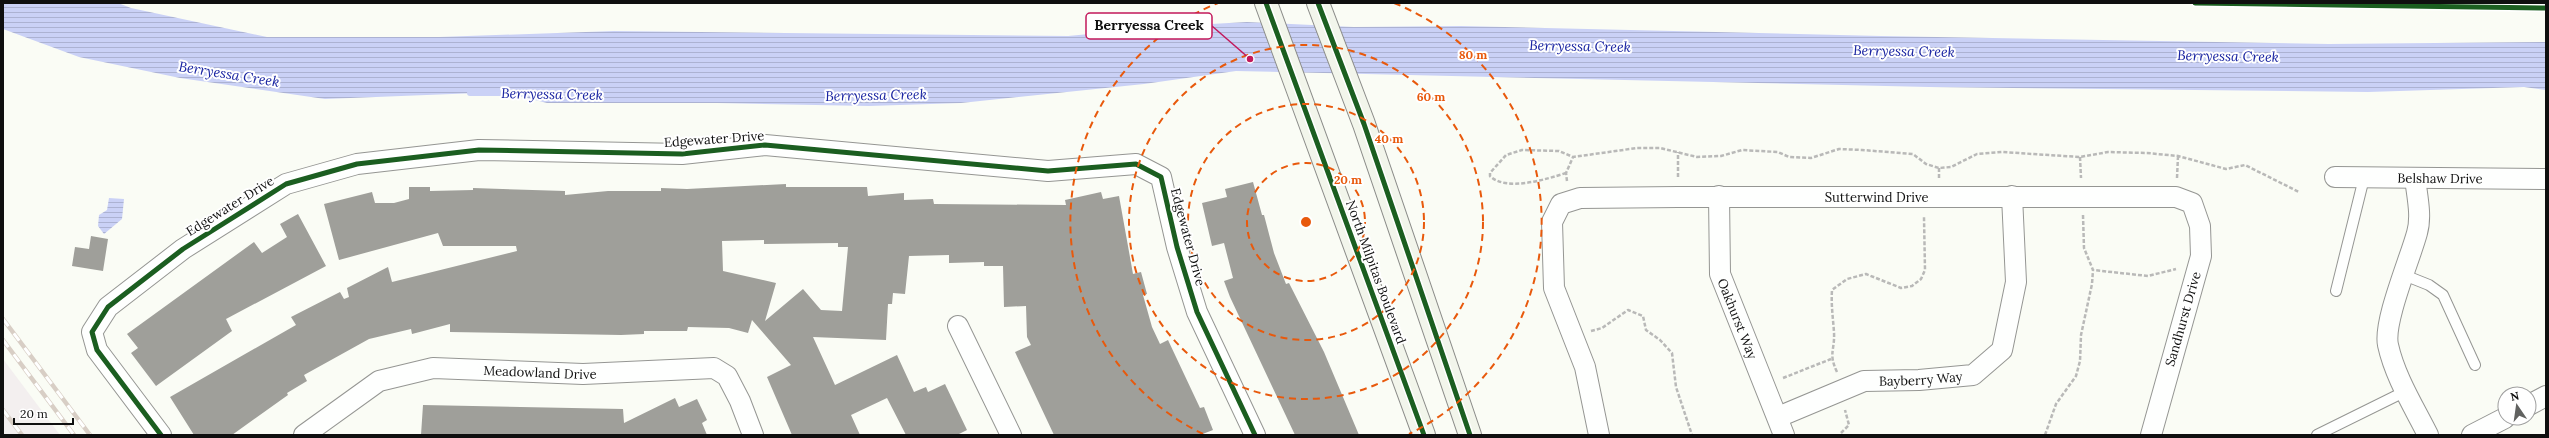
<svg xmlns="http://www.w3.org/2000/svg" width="2549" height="438" font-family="Lora,serif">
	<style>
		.industrial { fill: #f3efef }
		.water { fill: url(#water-rules) }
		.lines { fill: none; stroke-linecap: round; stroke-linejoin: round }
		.stream { stroke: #cad1f6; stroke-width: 6 }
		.building { fill: #9f9f9a; fill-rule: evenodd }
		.service-casing { stroke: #959693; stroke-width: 12 }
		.minor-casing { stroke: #959693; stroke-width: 22 }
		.secondary-casing { stroke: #8b8c89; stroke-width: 24 }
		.path { stroke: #b9b9b8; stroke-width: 2.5; stroke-dasharray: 4 2; stroke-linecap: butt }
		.service { stroke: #fefffe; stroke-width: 10 }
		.minor { stroke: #fefffe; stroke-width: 20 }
		.secondary { stroke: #f2f5eb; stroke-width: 22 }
		.rail-casing { stroke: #d8cec5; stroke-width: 4.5 }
		.rail { stroke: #fff; stroke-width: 3; stroke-dasharray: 9; stroke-linecap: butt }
		.cycleway-casing { stroke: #fff; stroke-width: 8 }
		.cycleway { stroke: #1b5e20; stroke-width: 5 }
		.ring { fill: none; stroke: #e8590c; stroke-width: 2; stroke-dasharray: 7 5 }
		.labels { text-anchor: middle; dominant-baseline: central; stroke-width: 4; stroke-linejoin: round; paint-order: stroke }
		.street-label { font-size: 13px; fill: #0f0f0f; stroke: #fff }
		.water-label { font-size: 14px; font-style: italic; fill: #1823a1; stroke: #fff }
		.centre { fill: #e8590c; stroke: #fff; stroke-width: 2 }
		.ring-label { font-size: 12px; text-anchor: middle; font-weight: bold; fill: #e8590c; stroke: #fff; stroke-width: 4; stroke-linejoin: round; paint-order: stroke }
		.leader { fill: none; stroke: #c2185b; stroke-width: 1.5 }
		.callout-dot { fill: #c2185b; stroke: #fff; stroke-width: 1.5 }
		.callout { fill: #fff; stroke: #c2185b; stroke-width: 1.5 }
		.callout-label { font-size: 14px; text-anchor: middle; font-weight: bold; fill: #0f0f0f }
	</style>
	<defs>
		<pattern id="water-rules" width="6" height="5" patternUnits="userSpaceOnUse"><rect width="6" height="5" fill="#cad1f6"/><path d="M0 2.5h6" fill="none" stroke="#acb2d2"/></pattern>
	</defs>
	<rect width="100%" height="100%" fill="#fafcf5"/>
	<path class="industrial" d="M3,359l57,76h-57z"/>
	<path class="water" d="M3,3h115l13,5 136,29h172l175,-6 454,5 107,-10 72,-4 107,5 107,-1 420,10 448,8 217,-2v48l-22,-3 -156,5 -439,-5 -693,-16 -92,13 -183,19 -92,3 -152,-3h-170l-44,-11 -178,7 -145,-21 -101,-21 -76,-28z
		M109,198l15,1 -2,20 -18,15 -6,-8 1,-11 8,-5z"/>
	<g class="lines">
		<path class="stream" d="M470,93h47"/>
	</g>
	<path class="building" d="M1253,182l9,33h2l10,38 12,31 3,-1 35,69 35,83h-64l-65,-138 -6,-16 9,-3 -9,-35 -12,3 -10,-43 25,-6 -2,-8z
		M786,184v3h81l1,9 36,-3v7l29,-1 1,5 132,1 -1,-5 36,-8 2,7 16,-3 14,78 8,-2 6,22 -4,1 9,32 8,17 8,-4 32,68 4,-1 9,23 -13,5h-146l-39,-83 16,-7 -4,-8 -1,-31 -22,1 -1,-41h-19v-4l-35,1v-8l-40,1 -4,38 -12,-1 -1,11h-4l-2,36 -73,-3 22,48 62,-30 17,37 12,-5 2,5 17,-8 22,46 -10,5h-51l-19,-37 -36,17 9,20h-68l-25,-58 24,-12 -39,-45 -4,13 -19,-5 -41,-1 -1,4h-43v3l-23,1 -171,-3v-8l-38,10 -1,-5 -42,10 -65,36 3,6 -20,12 1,2 -56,40h-38l-24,-38 126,-72 -5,-8 49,-25 4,7 5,-2 -2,-9 41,-21 4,15 125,-31 -1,-5h-73l-5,-13 -99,27 -15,-56 48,-12 3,11h19l15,-4v-12h21v4l43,-1v-2l92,3v4l43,-4h53v-3l26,1zM764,240v4l74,-1v4h10l-6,64 -21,-1 -18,-21 -38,32 11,-38 -53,-12 -1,-30z
		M298,214l28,52 -100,53 6,12 -76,55 -25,-33 7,-5 -11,-14 127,-92 8,11 25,-16 -7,-13z
		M91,236l17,3 -5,32 -31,-5 3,-19 14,2z
		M675,398l4,9 18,-8 10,21 -5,3 5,12h-286l2,-30 200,4 1,14z"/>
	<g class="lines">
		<g class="service-casing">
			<path id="service" d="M2404,275l25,10 14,10 32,70
				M2336,291l28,-113
				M2317,435l89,-44"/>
		</g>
		<g class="minor-casing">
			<g id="minor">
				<path id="s1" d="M2335,177l211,2"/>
				<path d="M2415,178c2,18 7,38 2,55 -7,26 -34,89 -29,112 7,32 26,62 40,90"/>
				<path id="s2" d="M1719,196l1,78 64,161"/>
				<path d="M958,326l53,109"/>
				<path d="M2529,405l17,-9"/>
				<path id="s3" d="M1778,417l86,-36 55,-1 54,-5 29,-25 14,-68 -4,-86"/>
				<path d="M161,435l-64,-85 -5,-18 16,-25 75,-58 103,-65 71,-20 122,-14 203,4 83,-9 283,26 88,-7 25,13 16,70 20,65 58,123"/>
				<path id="s4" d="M304,435l75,-54 54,-13 150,6 131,-6 13,8 13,25 13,34"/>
				<path id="s5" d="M1599,435l-14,-68 -31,-79 -2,-66 9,-18 19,-6 98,-1h498l16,6 8,23 1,30 -50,179"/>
				<path d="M2472,435l33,-17"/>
			</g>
		</g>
		<g class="secondary-casing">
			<path id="secondary" d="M1266,3l158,432
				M1318,3l46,121 106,311"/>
		</g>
		<path class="path" d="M2080,157l1,21
			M1939,168v10
			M1566,173c-19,6 -60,19 -76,3v-3l16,-18 16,-5 37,1 14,6 64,-9h23l37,9 24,-1 21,-6 36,2 11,5 22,1 28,-9 23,1 51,4 13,10 13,4 12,-1 26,-13 25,-2 78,5 28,-5 39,1 31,3 48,13 19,-4 54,27
			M1678,177v-25
			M2177,178l1,-22
			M1567,181l-1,-8 7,-16
			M2083,215l1,33 9,22 55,6 28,-7
			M1591,331l11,-3 26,-18 15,6 3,14 14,10 12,13 4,34 16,48
			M1837,372c-9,-19 -2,-21 -3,-40 -1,-14 -3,-27 -2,-42l15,-11 19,-5 35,14 11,-2 9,-7 4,-9 -1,-53
			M1783,378l48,-19
			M1841,433l8,-8 -4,-15
			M2045,435l11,-31 20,-28 4,-15 1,-26 11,-51 1,-14"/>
		<use href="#service" class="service"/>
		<use href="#minor" class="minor"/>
		<use href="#secondary" class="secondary"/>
		<g class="rail-casing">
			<path id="rail" d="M3,319l87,116
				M3,340l71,95
				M3,410l19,25"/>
		</g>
		<use href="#rail" class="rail"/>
		<g class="cycleway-casing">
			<path id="cycleway" d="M1266,3l158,432
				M1318,3l46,121 106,311
				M2195,3l351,5
				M161,435l-64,-85 -5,-18 16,-25 75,-58 103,-65 71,-20 122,-14 203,4 83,-9 283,26 88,-7 25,13 16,70 20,65 58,123"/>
		</g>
		<use href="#cycleway" class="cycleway"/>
	</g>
	<g class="ring">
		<circle cx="1306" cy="222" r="59"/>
		<circle cx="1306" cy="222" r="118"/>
		<circle cx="1306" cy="222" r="177"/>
		<path d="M1203 434A236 236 0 0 1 1218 3M1394 3A236 236 0 0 1 1409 434"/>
	</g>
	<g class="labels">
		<g class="street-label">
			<text transform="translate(714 139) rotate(-4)">Edgewater Drive</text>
			<text stroke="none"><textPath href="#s1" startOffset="105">Belshaw Drive</textPath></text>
			<text stroke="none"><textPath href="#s5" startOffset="557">Sutterwind Drive</textPath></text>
			<text transform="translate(230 206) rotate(-32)">Edgewater Drive</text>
			<text transform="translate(1188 237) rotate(75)">Edgewater Drive</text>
			<text transform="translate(1376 272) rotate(70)">North Milpitas Boulevard</text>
			<text stroke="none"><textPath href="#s2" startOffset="126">Oakhurst Way</textPath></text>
			<text transform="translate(2183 319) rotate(-74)">Sandhurst Drive</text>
			<text stroke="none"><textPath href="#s4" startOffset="255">Meadowland Drive</textPath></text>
			<text stroke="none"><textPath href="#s3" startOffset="150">Bayberry Way</textPath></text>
		</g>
		<g class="water-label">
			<text transform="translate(1580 46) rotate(1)">Berryessa Creek</text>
			<text transform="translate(1904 51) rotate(1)">Berryessa Creek</text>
			<text transform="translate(2228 56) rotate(1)">Berryessa Creek</text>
			<text transform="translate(229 74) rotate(9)">Berryessa Creek</text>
			<text transform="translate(552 94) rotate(1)">Berryessa Creek</text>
			<text transform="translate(876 95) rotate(-1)">Berryessa Creek</text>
		</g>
	</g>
	<circle cx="1306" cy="222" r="6" class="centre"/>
	<g class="ring-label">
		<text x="1473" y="59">80 m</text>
		<text x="1431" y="101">60 m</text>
		<text x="1389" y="143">40 m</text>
		<text x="1348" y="184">20 m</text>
	</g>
	<path class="leader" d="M1250 59L1212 26"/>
	<circle class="callout-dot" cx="1250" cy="59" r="4"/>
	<rect class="callout" x="1086" y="13" width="126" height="26" rx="4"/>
	<g class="callout-label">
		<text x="1149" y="30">Berryessa Creek</text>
	</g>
	<rect width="2549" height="438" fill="none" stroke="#0f0f0f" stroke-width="8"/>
	<g transform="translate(2517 406) rotate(347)"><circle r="19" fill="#ffffff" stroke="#9f9f9f"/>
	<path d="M0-3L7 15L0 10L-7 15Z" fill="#616260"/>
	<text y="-6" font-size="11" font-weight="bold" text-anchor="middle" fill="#0f0f0f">N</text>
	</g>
	<path d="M14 418v6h59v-6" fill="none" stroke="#0f0f0f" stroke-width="2"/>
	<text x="20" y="418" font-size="12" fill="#0f0f0f" stroke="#ffffff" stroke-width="3" paint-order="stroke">20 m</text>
</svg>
